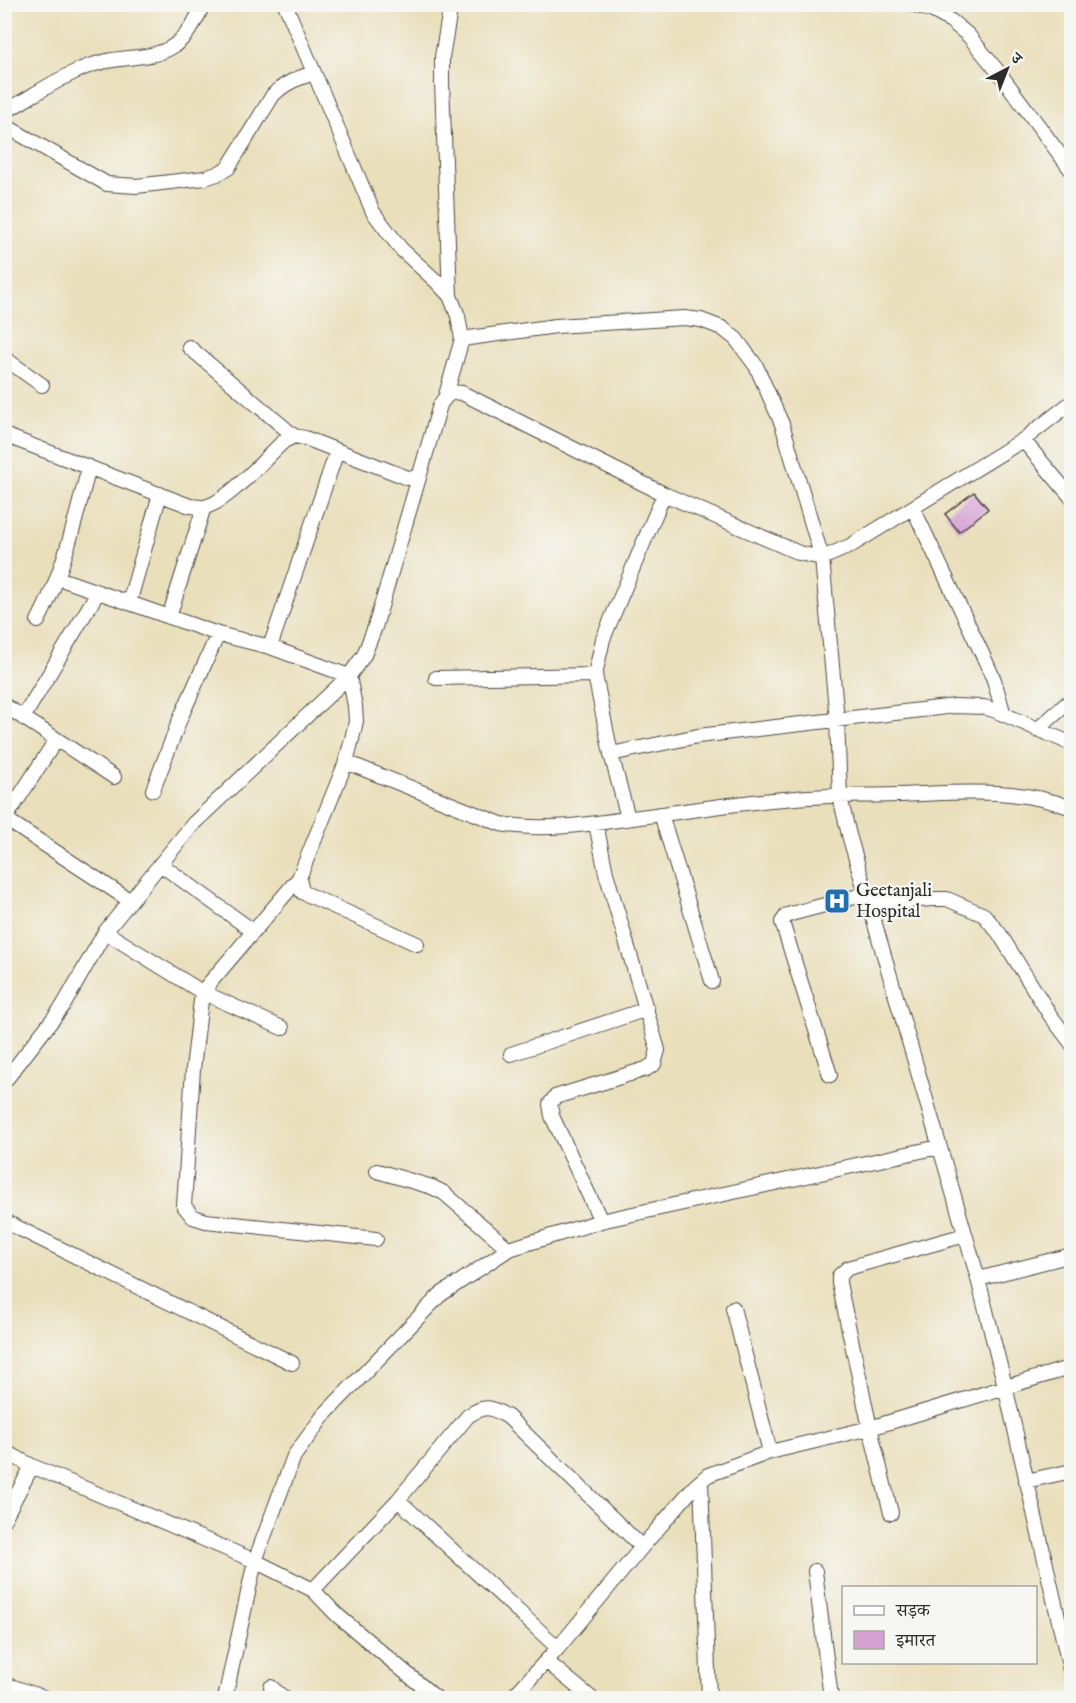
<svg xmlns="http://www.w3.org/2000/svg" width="1076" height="1703" font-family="'IM FELL English','Noto Serif Devanagari',serif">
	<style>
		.building { fill: #d6a2d6 }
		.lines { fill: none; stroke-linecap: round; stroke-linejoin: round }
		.minor-casing { stroke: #484641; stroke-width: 16 }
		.minor { stroke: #fff; stroke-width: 14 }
		.labels { text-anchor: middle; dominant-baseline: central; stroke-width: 4.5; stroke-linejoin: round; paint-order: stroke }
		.poi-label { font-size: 18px; fill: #2b2b2b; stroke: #f6f6f2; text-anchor: start }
	</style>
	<rect width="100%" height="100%" fill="#f6f6f2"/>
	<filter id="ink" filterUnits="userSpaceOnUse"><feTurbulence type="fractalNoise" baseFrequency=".0167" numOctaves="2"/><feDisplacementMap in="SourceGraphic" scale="12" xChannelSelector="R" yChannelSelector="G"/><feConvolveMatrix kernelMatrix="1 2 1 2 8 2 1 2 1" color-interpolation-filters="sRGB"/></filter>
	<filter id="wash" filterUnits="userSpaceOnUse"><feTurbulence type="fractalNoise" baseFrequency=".008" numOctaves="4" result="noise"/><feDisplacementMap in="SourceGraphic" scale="24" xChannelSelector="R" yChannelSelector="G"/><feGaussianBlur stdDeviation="1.35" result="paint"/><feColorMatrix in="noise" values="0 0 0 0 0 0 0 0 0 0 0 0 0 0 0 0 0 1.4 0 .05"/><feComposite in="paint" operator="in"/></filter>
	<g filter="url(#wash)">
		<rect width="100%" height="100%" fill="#eadfbb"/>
		<g id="blocks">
			<path class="building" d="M974,492l14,17 -29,23 -14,-18z"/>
		</g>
	</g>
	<g filter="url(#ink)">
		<use href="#blocks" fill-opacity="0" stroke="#484641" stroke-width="1.5"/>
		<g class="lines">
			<g class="minor-casing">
				<path id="minor" d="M285,4l88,208 28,37 35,32 14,15 8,20 4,23 -16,56
					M911,4l22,7 18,10 17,14 32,39 72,97
					M4,112c24,-13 48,-30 73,-41 55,-27 97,7 126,-67
					M4,125l103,59 29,2 69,-8 12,-4 11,-6 45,-73c13,-13 25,-17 41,-22
					M450,296l-8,-214v-25l9,-53
					M462,339l94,-13 128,-8 17,2 21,8 14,11 20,27 26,58 40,134 15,162 3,77 9,38 128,440 28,111 67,292
					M189,347l105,89
					M4,358l38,27
					M4,435l186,71c4,0 9,1 14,1 22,-3 62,-50 80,-66l10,-5 11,2 103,40h6l6,-4 20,-69c6,-10 10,-14 22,-12l202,101 135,59 23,5 28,-12 173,-106 49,-38
					M1023,440l49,58
					M913,508l73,154 8,18 10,35
					M58,578l160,56 52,13 79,29 6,30 1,15 -4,18 -6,23 -47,116 -97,114 -9,77 -9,137 9,11 13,4 170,18
					M129,603l31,-109
					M169,617l35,-110
					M38,621c26,-50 37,-100 51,-154
					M270,647l67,-196
					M436,678l159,-3
					M4,705l110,72
					M23,718l75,-126
					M1037,730l35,-31
					M611,754l87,-18 257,-30 29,1 12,4 76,33
					M346,762l155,62c51,9 104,-3 154,-9 47,-6 94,-14 141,-17 33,-3 67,-2 100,-3 59,-2 119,-9 176,13
					M153,790l27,-71 38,-85
					M661,814l51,167
					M4,818l125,82
					M628,818l-17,-64 -16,-79 8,-36 61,-145
					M5,819l51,-79
					M596,824l10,49 52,177 -4,14 -8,5 -91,28 -5,7 2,12 49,105
					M160,864l93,67
					M299,878l3,14 115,52
					M869,904l63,-5h15l37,16 15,18 51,82 22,29
					M105,932l97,60 80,36
					M511,1054l136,-45
					M830,1075l-48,-153 5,-7 79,-21
					M4,1082l59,-76 42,-74 89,-109 155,-147 15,-21 11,-28 45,-153
					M377,1171l55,16 12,6 65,56
					M4,1221l288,142
					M978,1279l94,-24
					M733,1308l37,144
					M4,1451l28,15 223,95 58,29 24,25 99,83
					M701,1481l8,217
					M1026,1481l46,-10
					M398,1500l160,148
					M891,1513l-21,-85 -31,-145v-7l9,-8 117,-33
					M4,1519l28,-53
					M815,1571l16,127
					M313,1590l85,-90 70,-84c17,-12 23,-9 40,1l134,130
					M546,1661l45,37
					M4,1684l42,14
					M271,1687l13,11
					M225,1698l30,-137 39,-105 30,-41 116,-120 69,-46 92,-28 338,-74
					M512,1698l46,-50 84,-101 52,-60 14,-12 62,-23 100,-24 202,-61"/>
			</g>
			<use href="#minor" class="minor"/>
		</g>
	</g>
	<defs>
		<g id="hospital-square" transform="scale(1.35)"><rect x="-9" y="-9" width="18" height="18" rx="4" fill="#1f6fb2" stroke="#f6f6f2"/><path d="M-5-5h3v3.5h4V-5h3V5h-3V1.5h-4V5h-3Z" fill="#fff"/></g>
	</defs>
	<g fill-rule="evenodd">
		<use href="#hospital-square" x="837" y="901"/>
	</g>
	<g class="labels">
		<g class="poi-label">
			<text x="856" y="891">Geetanjali<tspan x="856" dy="21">Hospital</tspan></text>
		</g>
	</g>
	<rect width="1076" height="1703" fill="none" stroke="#f6f6f2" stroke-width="24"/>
	<rect x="842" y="1586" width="195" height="78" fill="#f6f6f2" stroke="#a5a5a2" stroke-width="1.5"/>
	<rect x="854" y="1606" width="30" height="9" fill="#ffffff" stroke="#a5a5a2" stroke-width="1.5"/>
	<text x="896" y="1616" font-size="18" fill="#2b2b2b">सड़क</text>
	<rect x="854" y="1631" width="30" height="18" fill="#d6a2d6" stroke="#a5a5a2" stroke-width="1.5"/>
	<text x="896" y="1646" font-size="18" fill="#2b2b2b">इमारत</text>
	<g transform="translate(1007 69) rotate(42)" stroke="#f6f6f2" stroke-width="4.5" paint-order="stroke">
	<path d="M0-4.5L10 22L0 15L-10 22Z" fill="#2b2b2b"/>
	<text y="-9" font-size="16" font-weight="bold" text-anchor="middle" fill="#2b2b2b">उ</text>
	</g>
</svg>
